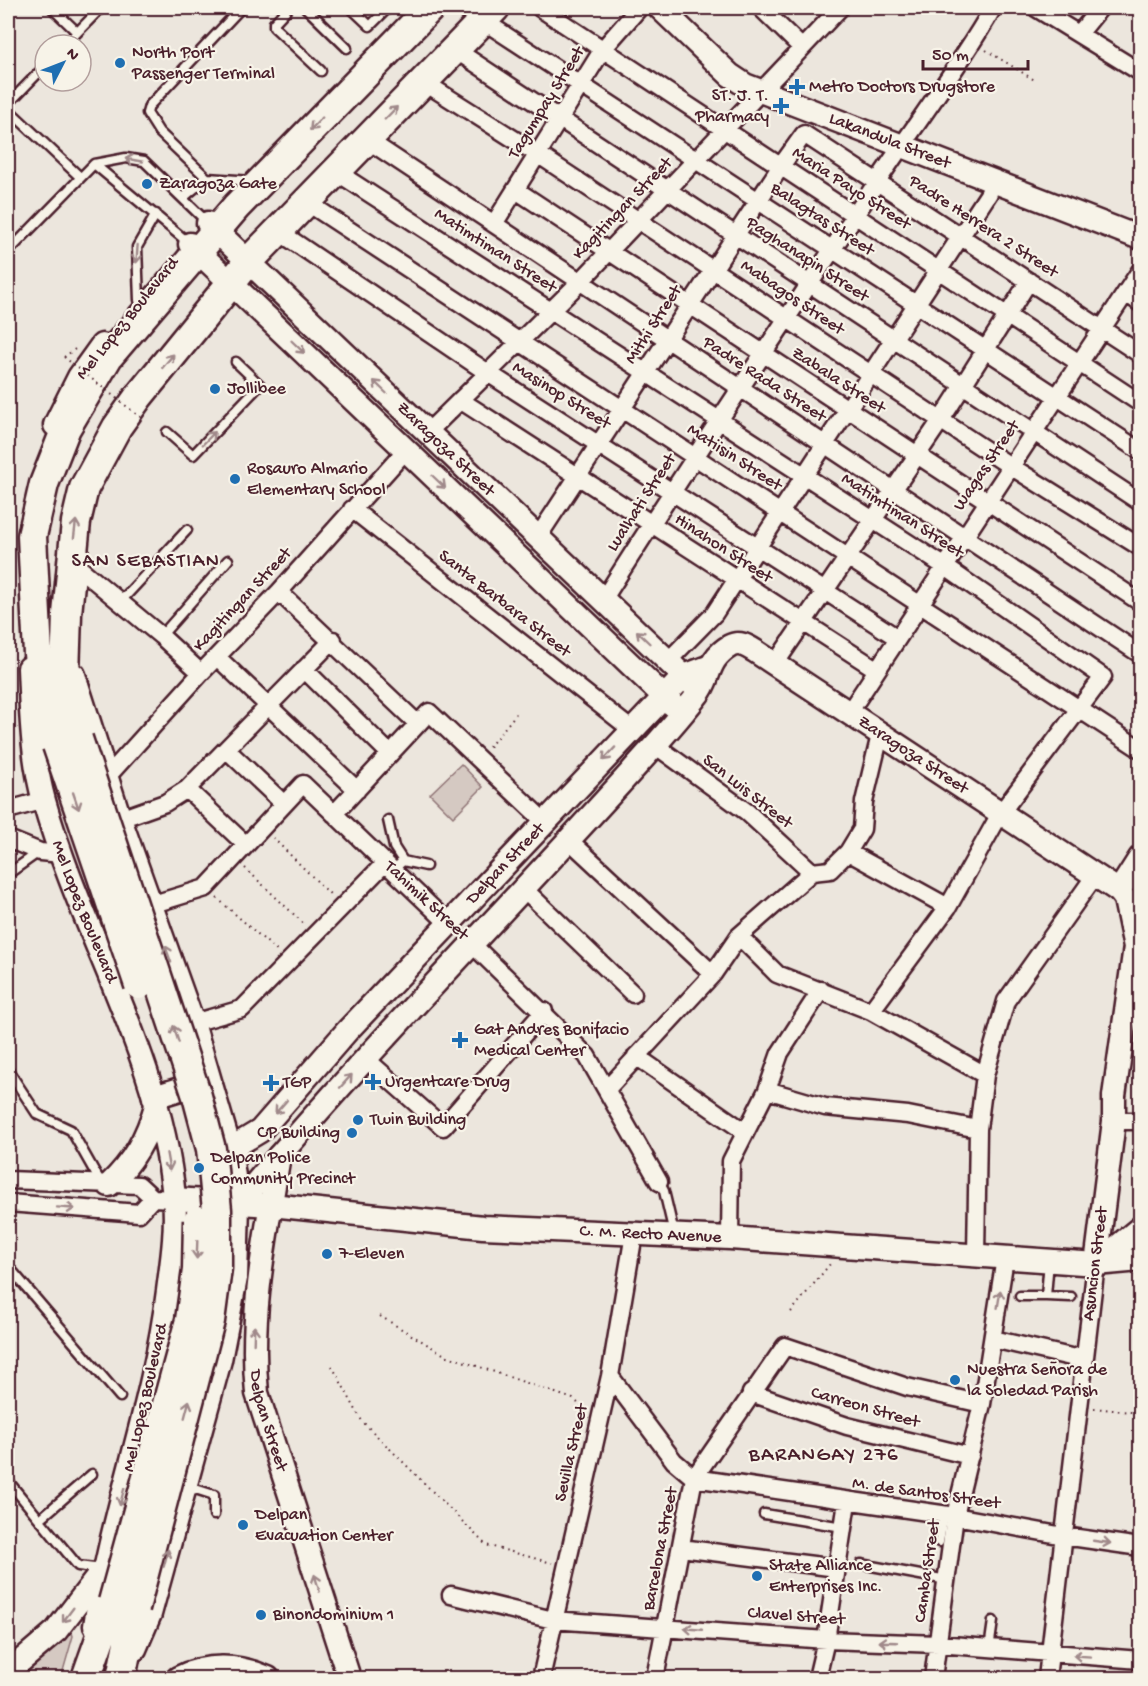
<svg xmlns="http://www.w3.org/2000/svg" width="1148" height="1686" font-family="'Gochi Hand',sans-serif">
	<style>
		.green { fill: #d5c9c2; stroke: #907476; stroke-width: 1.5 }
		.lines { fill: none; stroke-linecap: round; stroke-linejoin: round }
		.lane-casing { stroke: #4a1f2b; stroke-width: 13 }
		.street-casing { stroke: #4a1f2b; stroke-width: 21 }
		.secondary-casing { stroke: #4a1f2b; stroke-width: 27 }
		.highway-casing { stroke: #4a1f2b; stroke-width: 33 }
		.path { stroke: #4a1f2b; stroke-width: 2; stroke-dasharray: 1.5 4.5; stroke-linecap: butt }
		.lane { stroke: #f7f3e8; stroke-width: 8 }
		.street { stroke: #f7f3e8; stroke-width: 16 }
		.secondary { stroke: #f7f3e8; stroke-width: 22 }
		.highway { stroke: #f7f3e8; stroke-width: 28 }
		.highway-bridge-casing { stroke: #4a1f2b; stroke-width: 33; stroke-linecap: butt }
		.path-bridge { stroke: #4a1f2b; stroke-width: 2; stroke-dasharray: 1.5 4.5; stroke-linecap: butt }
		.highway-bridge { stroke: #f7f3e8; stroke-width: 28 }
		.oneway { stroke: #a0898a }
		.poi-dot { fill: #1f6fb2; stroke: #f7f3e8; stroke-width: 2 }
		.labels { text-anchor: middle; dominant-baseline: central; stroke-width: 4.5; stroke-linejoin: round; paint-order: stroke }
		.poi-label { font-size: 18px; fill: #4a1f2b; stroke: #f7f3e8; text-anchor: start }
		.street-label { font-size: 18px; fill: #4a1f2b; stroke: #f7f3e8 }
		.neighbourhood-label { font-size: 20px; letter-spacing: 1.5px; fill: #4a1f2b; stroke: #f7f3e8 }
		.quarter-label { font-size: 21px; letter-spacing: 1.5px; fill: #4a1f2b; stroke: #f7f3e8 }
	</style>
	<rect width="100%" height="100%" fill="#ece6dd"/>
	<filter id="ink" filterUnits="userSpaceOnUse"><feTurbulence type="fractalNoise" baseFrequency=".0167" numOctaves="2"/><feDisplacementMap in="SourceGraphic" scale="12" xChannelSelector="R" yChannelSelector="G"/><feConvolveMatrix kernelMatrix="1 2 1 2 8 2 1 2 1" color-interpolation-filters="sRGB"/></filter>
	<g filter="url(#ink)">
		<path class="green" d="M461,764l22,23 -30,30 -23,-23z
			M71,1629l2,7 -12,42h-51z"/>
		<g class="lines">
			<g class="lane-casing">
				<path id="lane" d="M52,8l25,24
					M241,8l-92,98 -2,7 12,19 48,46 46,3
					M288,8l-14,15v4l47,44
					M306,8l41,40
					M351,8l19,18 18,-18
					M65,45l36,-37
					M8,104l37,-38
					M8,109l72,68
					M94,164l96,80
					M183,198l24,-20
					M8,252l86,-88 32,-6 18,3 64,62
					M139,300l-2,-53 19,-33
					M167,432l26,23 67,-70 -24,-23
					M121,601l66,-71
					M161,636l67,-76
					M388,820l6,27 9,14 -10,9
					M403,861l23,5
					M8,874l31,-22
					M8,1070l29,44 34,16 30,53
					M659,1182l5,9 10,42
					M8,1266l112,131
					M1020,1296h26l3,-35
					M1046,1296l25,1
					M8,1481l70,85 24,3
					M186,1486l28,9v20
					M764,1514l79,13
					M40,1519l52,-45
					M939,1542l5,-28
					M861,1564l86,16
					M989,1649l4,-28"/>
			</g>
			<g class="street-casing">
				<path id="street" d="M540,8l600,395
					M761,8l41,40
					M1036,8l104,64
					M482,20l658,431
					M1079,34l21,-26
					M454,49l686,453
					M422,81l117,74 465,307 136,85
					M366,139l774,515
					M335,171l609,395 159,111 -103,137 -52,93 -77,104
					M516,190l624,412
					M305,201l835,548
					M494,224l109,-175 36,-41
					M278,231l210,142 408,264
					M1126,293l14,10
					M460,400l416,269
					M428,432l153,-151 259,-273
					M352,509l280,221
					M538,537l243,-371 23,-32 336,220
					M72,562l89,74 40,37
					M279,592l139,132
					M603,600c88,-140 181,-277 272,-415 39,-59 83,-116 118,-177
					M217,657l140,133
					M668,661l46,-47 275,-421 3,-13
					M775,664l166,-244 88,-139
					M304,669l86,85
					M848,714l292,-443
					M655,745l92,67 65,60
					M227,750l57,54
					M107,777l94,-104 78,-81 127,-142
					M187,789l59,56
					M8,810l36,-10
					M334,814l95,-102 116,110
					M120,819l45,-16 22,-14 146,-149
					M8,839l32,13 22,2
					M569,840l144,134
					M848,852l100,55
					M524,889l109,105
					M150,905l56,-17 97,-104 146,140
					M739,936l38,38 94,37 114,64
					M473,945l114,111 72,126
					M193,1023l49,-14 143,-146
					M636,1056l109,76
					M366,1059l77,68 101,-116
					M607,1089l106,-115 26,-38 73,-64 18,-2 18,-18 14,-23 2,-27 16,-67
					M767,1090l58,17 83,8 70,14
					M1114,1121h26
					M8,1180l131,5 14,13 21,1
					M8,1203l131,10 14,-15
					M730,1238l1,-77 36,-71 13,-37 41,-63
					M976,1255l2,-126 7,-54 21,-74 88,-124
					M993,1339l82,19 10,-5
					M610,1376l64,85 20,17 261,38 109,20 76,11
					M751,1393l96,33 123,30
					M681,1548l156,20
					M451,1595l102,25 273,20 112,4 202,16
					M541,1678l69,-302 24,-142
					M655,1678l39,-200 91,-132 122,41 75,17
					M817,1678l9,-38 21,-138
					M933,1678l22,-162 27,-112 23,-146
					M1047,1678l49,-414"/>
			</g>
			<g class="secondary-casing">
				<g id="secondary">
					<path id="s1" d="M660,8l70,67 15,10 395,153"/>
					<path id="s2" d="M208,223l485,462"/>
					<path d="M190,244l484,462"/>
					<path d="M55,425l24,-48 23,-32"/>
					<path id="s3" d="M29,668c2,44 3,90 15,133 38,135 116,253 130,396 3,32 -2,63 -6,94 -14,114 -57,222 -73,335"/>
					<path d="M74,675l46,144 73,204 37,126 8,55 -2,74 -16,82 -70,254 -15,35"/>
					<path d="M154,1097l55,-17"/>
					<path id="s4" d="M230,1149l30,-18 87,-100 337,-355 24,-9"/>
					<path id="s5" d="M279,1156c-13,79 -30,158 -22,237l92,285"/>
					<path d="M109,1185c24,-23 38,-47 47,-79"/>
					<path id="s6" d="M174,1199l97,6 212,22 247,11 366,26 44,-4"/>
					<path id="s7" d="M238,1204c125,-149 262,-287 392,-431 23,-26 47,-51 68,-79 13,-16 8,-34 32,-48 9,-5 17,0 25,5l364,240"/>
					<path d="M1096,1264l18,-143v-25l21,-149 -10,-48 -6,-8 21,-33"/>
					<path d="M1096,1264l44,-36"/>
					<path d="M8,1672l48,-41 47,-61"/>
					<path d="M178,1678c29,-15 61,-13 90,0"/>
				</g>
			</g>
			<g class="highway-casing">
				<path id="highway" d="M78,739l-9,-34 -4,-30 2,-61 9,-92 8,-34 33,-61 22,-31 110,-135 246,-253
					M57,745l-15,-59 -4,-32 -6,-118 12,-52 22,-56 42,-71 128,-150 194,-199
					M86,1678l27,-76
					M121,1678l14,-70"/>
			</g>
			<path class="path" d="M986,50l50,31
				M64,357l14,-10
				M489,747l27,-33
				M273,838l58,57
				M245,868l59,56
				M217,898l61,54
				M791,1312l39,-48
				M380,1316l65,39 128,44 13,11
				M332,1366l30,55 124,124 66,18
				M1094,1408l46,5"/>
			<use href="#lane" class="lane"/>
			<use href="#street" class="street"/>
			<use href="#secondary" class="secondary"/>
			<use href="#highway" class="highway"/>
			<g class="highway-bridge-casing">
				<path id="highway-bridge" d="M78,739l119,357 14,53 6,61v58l-7,53 -75,287
					M57,745l82,240
					M113,1602l77,-282 7,-50 1,-50"/>
			</g>
			<path class="path-bridge" d="M64,357l80,63"/>
			<use href="#highway-bridge" class="highway-bridge"/>
		</g>
		<defs><path id="oneway-shaft" d="M-6 0H5M1.5-3L5.5 0L1.5 3" fill="none" stroke-width="1.6" stroke-linecap="round" stroke-linejoin="round" transform="scale(1.5)"/></defs>
		<g class="oneway">
			<use href="#oneway-shaft" transform="translate(391 113) rotate(-46)"/>
			<use href="#oneway-shaft" transform="translate(316 124) rotate(134)"/>
			<use href="#oneway-shaft" transform="translate(134 160) rotate(-170)"/>
			<use href="#oneway-shaft" transform="translate(137 254) rotate(94)"/>
			<use href="#oneway-shaft" transform="translate(298 347) rotate(44)"/>
			<use href="#oneway-shaft" transform="translate(168 361) rotate(-50)"/>
			<use href="#oneway-shaft" transform="translate(380 387) rotate(-136)"/>
			<use href="#oneway-shaft" transform="translate(209 438) rotate(-46)"/>
			<use href="#oneway-shaft" transform="translate(439 482) rotate(44)"/>
			<use href="#oneway-shaft" transform="translate(75 529) rotate(-83)"/>
			<use href="#oneway-shaft" transform="translate(643 637) rotate(-136)"/>
			<use href="#oneway-shaft" transform="translate(609 754) rotate(133)"/>
			<use href="#oneway-shaft" transform="translate(76 801) rotate(71)"/>
			<use href="#oneway-shaft" transform="translate(168 954) rotate(-110)"/>
			<use href="#oneway-shaft" transform="translate(176 1034) rotate(-108)"/>
			<use href="#oneway-shaft" transform="translate(346 1081) rotate(-48)"/>
			<use href="#oneway-shaft" transform="translate(281 1107) rotate(131)"/>
			<use href="#oneway-shaft" transform="translate(168 1162) rotate(80)"/>
			<use href="#oneway-shaft" transform="translate(66 1208) rotate(4)"/>
			<use href="#oneway-shaft" transform="translate(197 1250) rotate(92)"/>
			<use href="#oneway-shaft" transform="translate(999 1299) rotate(-81)"/>
			<use href="#oneway-shaft" transform="translate(254 1335) rotate(-88)"/>
			<use href="#oneway-shaft" transform="translate(187 1409) rotate(-75)"/>
			<use href="#oneway-shaft" transform="translate(122 1497) rotate(105)"/>
			<use href="#oneway-shaft" transform="translate(1102 1542) rotate(8)"/>
			<use href="#oneway-shaft" transform="translate(166 1558) rotate(-75)"/>
			<use href="#oneway-shaft" transform="translate(317 1583) rotate(-107)"/>
			<use href="#oneway-shaft" transform="translate(68 1615) rotate(127)"/>
			<use href="#oneway-shaft" transform="translate(693 1629) rotate(-175)"/>
			<use href="#oneway-shaft" transform="translate(888 1642) rotate(-178)"/>
			<use href="#oneway-shaft" transform="translate(1082 1656) rotate(-176)"/>
		</g>
	</g>
	<g class="poi-dot">
		<circle cx="120" cy="63" r="6"/>
		<path d="M794 78h6v6h6v6h-6v6h-6v-6h-6v-6h6z"/>
		<path d="M778 97h6v6h6v6h-6v6h-6v-6h-6v-6h6z"/>
		<circle cx="147" cy="184" r="6"/>
		<circle cx="215" cy="389" r="6"/>
		<circle cx="235" cy="479" r="6"/>
		<path d="M457 1031h6v6h6v6h-6v6h-6v-6h-6v-6h6z"/>
		<path d="M370 1073h6v6h6v6h-6v6h-6v-6h-6v-6h6z"/>
		<path d="M268 1074h6v6h6v6h-6v6h-6v-6h-6v-6h6z"/>
		<circle cx="358" cy="1120" r="6"/>
		<circle cx="352" cy="1133" r="6"/>
		<circle cx="199" cy="1168" r="6"/>
		<circle cx="327" cy="1254" r="6"/>
		<circle cx="955" cy="1380" r="6"/>
		<circle cx="243" cy="1525" r="6"/>
		<circle cx="757" cy="1576" r="6"/>
		<circle cx="261" cy="1615" r="6"/>
	</g>
	<g class="labels">
		<g class="poi-label">
			<text x="132" y="53">North Port<tspan x="132" dy="21">Passenger Terminal</tspan></text>
			<text x="809" y="87">Metro Doctors Drugstore</text>
			<text x="769" y="96" text-anchor="end">ST. J. T.<tspan x="769" dy="21">Pharmacy</tspan></text>
			<text x="159" y="184">Zaragoza Gate</text>
			<text x="227" y="389">Jollibee</text>
			<text x="247" y="469">Rosauro Almario<tspan x="247" dy="21">Elementary School</tspan></text>
			<text x="474" y="1030">Gat Andres Bonifacio<tspan x="474" dy="21">Medical Center</tspan></text>
			<text x="385" y="1082">Urgentcare Drug</text>
			<text x="283" y="1083">TGP</text>
			<text x="370" y="1120">Twin Building</text>
			<text x="340" y="1133" text-anchor="end">CP Building</text>
			<text x="211" y="1158">Delpan Police<tspan x="211" dy="21">Community Precinct</tspan></text>
			<text x="339" y="1254">7-Eleven</text>
			<text x="967" y="1370">Nuestra Señora de<tspan x="967" dy="21">la Soledad Parish</tspan></text>
			<text x="255" y="1515">Delpan<tspan x="255" dy="21">Evacuation Center</tspan></text>
			<text x="769" y="1566">State Alliance<tspan x="769" dy="21">Enterprises Inc.</tspan></text>
			<text x="273" y="1615">Binondominium 1</text>
		</g>
		<g class="street-label">
			<text transform="translate(547 103) rotate(-58)">Tagumpay Street</text>
			<text stroke="none"><textPath href="#s1" startOffset="270">Lakandula Street</textPath></text>
			<text transform="translate(851 189) rotate(33)">Maria Payo Street</text>
			<text transform="translate(623 209) rotate(-46)">Kagitingan Street</text>
			<text transform="translate(822 220) rotate(33)">Balagtas Street</text>
			<text transform="translate(983 227) rotate(33)">Padre Herrera 2 Street</text>
			<text transform="translate(495 251) rotate(33)">Matimtiman Street</text>
			<text transform="translate(807 260) rotate(33)">Paghanapin Street</text>
			<text transform="translate(792 298) rotate(34)">Mabagos Street</text>
			<text transform="translate(128 319) rotate(-51)">Mel Lopez Boulevard</text>
			<text transform="translate(654 325) rotate(-57)">Mithi Street</text>
			<text transform="translate(764 380) rotate(33)">Padre Rada Street</text>
			<text transform="translate(838 381) rotate(33)">Zabala Street</text>
			<text transform="translate(561 396) rotate(32)">Masinop Street</text>
			<text stroke="none"><textPath href="#s2" startOffset="328">Zaragoza Street</textPath></text>
			<text transform="translate(734 458) rotate(33)">Matiisin Street</text>
			<text transform="translate(987 466) rotate(-56)">Wagas Street</text>
			<text transform="translate(642 503) rotate(-57)">Lualhati Street</text>
			<text transform="translate(902 516) rotate(33)">Matimtiman Street</text>
			<text transform="translate(723 549) rotate(33)">Hinahon Street</text>
			<text transform="translate(243 600) rotate(-47)">Kagitingan Street</text>
			<text transform="translate(504 604) rotate(38)">Santa Barbara Street</text>
			<text stroke="none"><textPath href="#s7" startOffset="962">Zaragoza Street</textPath></text>
			<text transform="translate(747 792) rotate(38)">San Luis Street</text>
			<text stroke="none"><textPath href="#s4" startOffset="398">Delpan Street</textPath></text>
			<text transform="translate(426 901) rotate(43)">Tahimik Street</text>
			<text stroke="none"><textPath href="#s3" startOffset="252">Mel Lopez Boulevard</textPath></text>
			<text stroke="none"><textPath href="#s6" startOffset="478">C. M. Recto Avenue</textPath></text>
			<text transform="translate(1096 1264) rotate(-83)">Asuncion Street</text>
			<text transform="translate(146 1398) rotate(-77)">Mel Lopez Boulevard</text>
			<text transform="translate(865 1408) rotate(16)">Carreon Street</text>
			<text stroke="none"><textPath href="#s5" startOffset="268">Delpan Street</textPath></text>
			<text transform="translate(572 1453) rotate(-77)">Sevilla Street</text>
			<text transform="translate(926 1494) rotate(8)">M. de Santos Street</text>
			<text transform="translate(661 1549) rotate(-79)">Barcelona Street</text>
			<text transform="translate(928 1571) rotate(-82)">Camba Street</text>
			<text transform="translate(796 1617) rotate(4)">Clavel Street</text>
		</g>
		<g class="neighbourhood-label">
			<text x="146" y="562">SAN SEBASTIAN</text>
		</g>
		<g class="quarter-label">
			<text x="824" y="1456">BARANGAY 276</text>
		</g>
	</g>
	<rect width="1148" height="1686" fill="none" stroke="#f7f3e8" stroke-width="30"/>
	<rect x="15" y="15" width="1118" height="1656" fill="none" stroke="#4a1f2b" stroke-width="2" filter="url(#ink)"/>
	<g transform="translate(63 63) rotate(48)"><circle r="28" fill="#f7f3e8" stroke="#b29e9c" stroke-width="1.5"/>
	<path d="M0-4.5L10 22L0 15L-10 22Z" fill="#1f6fb2"/>
	<text y="-9" font-size="16" font-weight="bold" text-anchor="middle" fill="#4a1f2b">N</text>
	</g>
	<path d="M923 60v9h105v-9" fill="none" stroke="#4a1f2b" stroke-width="3"/>
	<text x="932" y="60" font-size="18" fill="#4a1f2b" stroke="#f7f3e8" stroke-width="4.5" paint-order="stroke">50 m</text>
</svg>
